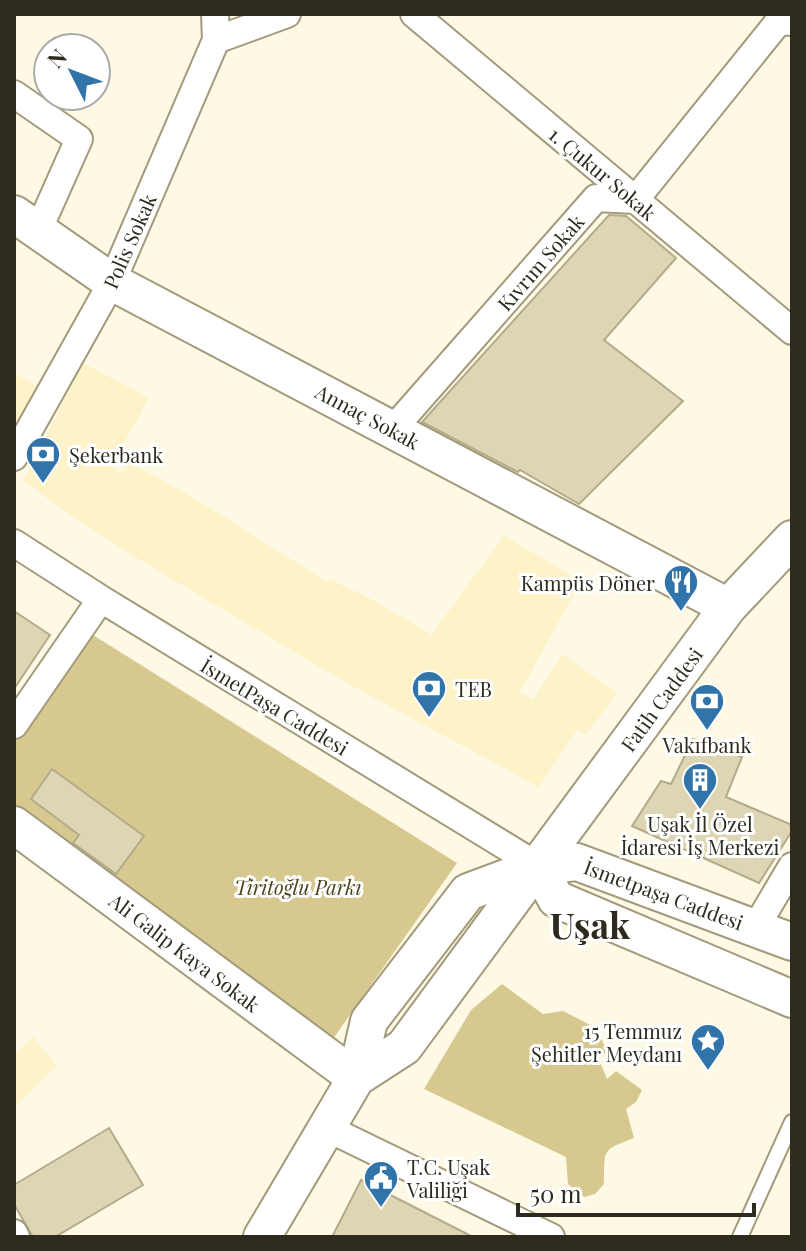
<svg xmlns="http://www.w3.org/2000/svg" width="806" height="1251" font-family="'Playfair Display',serif">
	<style>
		.built { fill: #fdf2c8 }
		.green { fill: #d7c88f }
		.building { fill: #ddd5b3; stroke: #b3ab8a; stroke-width: 2 }
		.lines { fill: none; stroke-linecap: round; stroke-linejoin: round }
		.lane-casing { stroke: #a29a7a; stroke-width: 18 }
		.street-casing { stroke: #a29a7a; stroke-width: 30 }
		.secondary-casing { stroke: #a29a7a; stroke-width: 40 }
		.lane { stroke: #fff; stroke-width: 14 }
		.street { stroke: #fff; stroke-width: 26 }
		.secondary { stroke: #fff; stroke-width: 36 }
		.labels { text-anchor: middle; dominant-baseline: central; stroke-width: 6; stroke-linejoin: round; paint-order: stroke }
		.street-label { font-size: 20px; fill: #2e2b1e; stroke: #fff }
		.poi-label { font-size: 20px; fill: #2e2b1e; stroke: #fff; text-anchor: start }
		.park-label { font-size: 20px; font-style: italic; fill: #4e441c; stroke: #fff }
		.town-label { font-size: 36px; font-weight: bold; fill: #2e2b1e; stroke: #fff }
	</style>
	<rect width="100%" height="100%" fill="#fef9e5"/>
	<path class="built" d="M83,363l66,35 -38,68 9,8 9,-12 63,35 135,85 3,-4 23,14 2,-2 76,44 -11,16 84,-114 77,45 -61,111 13,8 29,-46 55,39 -31,42 -9,-5 -38,57 -194,-105 -200,-119 -60,-38 -62,-44z
		M14,373l26,15 -26,46z
		M33,1037l24,29 -43,41v-52z"/>
	<path class="green" d="M93,635l364,228 -124,176 -319,-229v-68z
		M502,984l41,30 20,-3 33,17 12,25 -11,2 10,24 9,-8 26,19 -6,12 -10,7 8,29c-33,13 -29,10 -30,46l-9,10 -11,3 -16,-13 -2,-27 -142,-68 47,-79z"/>
	<path class="building" d="M609,215l17,1 50,42 -72,82 79,61 -104,103 -59,-34 -2,2 -96,-50z
		M14,611l36,24 -36,54z
		M693,739l49,18 -16,40 66,28v6l-33,52 -127,-57 29,-45 10,3z
		M52,769l92,67 -28,38 -43,-31 6,-8 -48,-36z
		M109,1128l34,57 -88,52h-22l-19,-33v-19z
		M361,1180l112,57h-141z"/>
	<g class="lines">
		<g class="lane-casing">
			<path id="lane" d="M740,1237l52,-115"/>
		</g>
		<g class="street-casing">
			<path id="street" d="M414,14l378,317
				M216,40l71,-26
				M14,94l65,45 -41,92
				M393,429l203,-231 39,2 144,-179 13,1
				M14,457l98,-175 104,-242 -1,-26
				M14,543l87,56 437,267
				M14,725l87,-126
				M756,927l36,-61
				M327,1128l224,109
				M14,1233l2,4"/>
		</g>
		<g class="secondary-casing">
			<path id="secondary" d="M14,214l98,68 616,325
				M14,825l342,253
				M538,866l18,33 236,100
				M356,1078l48,-31 324,-440 64,-68
				M262,1237l94,-159 13,-57 99,-129 70,-26 39,-4 215,80"/>
		</g>
		<use href="#lane" class="lane"/>
		<use href="#street" class="street"/>
		<use href="#secondary" class="secondary"/>
	</g>
	<defs>
		<g id="bank-pin" transform="scale(1.8)"><path d="M0 17L-7.5 6A9.5 9.5 0 1 1 7.5 6Z" fill="#3174aa" stroke="#fff"/><path d="M-6-4H6V4H-6ZM0-2.3a2.3 2.3 0 1 0 0 4.6a2.3 2.3 0 1 0 0-4.6Z" fill="#fff"/></g>
		<g id="restaurant-pin" transform="scale(1.8)"><path d="M0 17L-7.5 6A9.5 9.5 0 1 1 7.5 6Z" fill="#3174aa" stroke="#fff"/><path d="M-5-6h1v4h1v-4h1v4h1v-4h1v5L-1.5 .5V6h-2V.5L-5-1ZM5-6V6H3V1.5H1.5Q1.5-4 5-6Z" fill="#fff"/></g>
		<g id="building-pin" transform="scale(1.8)"><path d="M0 17L-7.5 6A9.5 9.5 0 1 1 7.5 6Z" fill="#3174aa" stroke="#fff"/><path d="M-4-6H4V6H1V3H-1V6H-4ZM-2.5-4.3h1.7v1.8h-1.7ZM.8-4.3h1.7v1.8H.8ZM-2.5-1h1.7V.8h-1.7ZM.8-1h1.7V.8H.8Z" fill="#fff"/></g>
		<g id="sight-pin" transform="scale(1.8)"><path d="M0 17L-7.5 6A9.5 9.5 0 1 1 7.5 6Z" fill="#3174aa" stroke="#fff"/><path d="M0-6L1.8-2.2L6-1.7L2.9 1.2L3.7 5.4L0 3.3L-3.7 5.4L-2.9 1.2L-6-1.7L-1.8-2.2Z" fill="#fff"/></g>
		<g id="civic-pin" transform="scale(1.8)"><path d="M0 17L-7.5 6A9.5 9.5 0 1 1 7.5 6Z" fill="#3174aa" stroke="#fff"/><path d="M-.6-6.5H3V-4.5H.6V-3L4-1V1h2V6H-6V1h2V-1L-.6-3ZM-1.2 2.5V6h2.4V2.5Z" fill="#fff"/></g>
	</defs>
	<g fill-rule="evenodd">
		<use href="#bank-pin" x="43" y="454"/>
		<use href="#restaurant-pin" x="681" y="582"/>
		<use href="#bank-pin" x="429" y="688"/>
		<use href="#bank-pin" x="707" y="701"/>
		<use href="#building-pin" x="700" y="780"/>
		<use href="#sight-pin" x="708" y="1041"/>
		<use href="#civic-pin" x="381" y="1178"/>
	</g>
	<g class="labels">
		<g class="street-label">
			<text transform="translate(603 173) rotate(40)">1. Çukur Sokak</text>
			<text transform="translate(129 241) rotate(-66)">Polis Sokak</text>
			<text transform="translate(540 262) rotate(-49)">Kıvrım Sokak</text>
			<text transform="translate(368 416) rotate(28)">Annaç Sokak</text>
			<text transform="translate(661 699) rotate(-54)">Fatih Caddesi</text>
			<text transform="translate(275 706) rotate(31)">İsmetPaşa Caddesi</text>
			<text transform="translate(664 894) rotate(20)">İsmetpaşa Caddesi</text>
			<text transform="translate(185 952) rotate(37)">Ali Galip Kaya Sokak</text>
		</g>
		<g class="poi-label">
			<text x="69" y="454">Şekerbank</text>
			<text x="655" y="582" text-anchor="end">Kampüs Döner</text>
			<text x="455" y="688">TEB</text>
			<text x="707" y="744" text-anchor="middle">Vakıfbank</text>
			<text x="700" y="823" text-anchor="middle">Uşak İl Özel<tspan x="700" dy="23">İdaresi İş Merkezi</tspan></text>
			<text x="682" y="1030" text-anchor="end">15 Temmuz<tspan x="682" dy="23">Şehitler Meydanı</tspan></text>
			<text x="407" y="1166">T.C. Uşak<tspan x="407" dy="23">Valiliği</tspan></text>
		</g>
		<g class="park-label">
			<text x="298" y="886">Tiritoğlu Parkı</text>
		</g>
		<g class="town-label">
			<text x="590" y="924">Uşak</text>
		</g>
	</g>
	<rect width="806" height="1251" fill="none" stroke="#2e2b1e" stroke-width="32"/>
	<g transform="translate(72 72) rotate(312)"><circle r="38" fill="#ffffff" stroke="#abaaa5" stroke-width="2"/>
	<path d="M0-6L14 30L0 20L-14 30Z" fill="#3174aa"/>
	<text y="-12" font-size="22" font-weight="bold" text-anchor="middle" fill="#2e2b1e">N</text>
	</g>
	<path d="M518 1203v12h236v-12" fill="none" stroke="#2e2b1e" stroke-width="4"/>
	<text x="530" y="1203" font-size="24" fill="#2e2b1e" stroke="#ffffff" stroke-width="6" paint-order="stroke">50 m</text>
</svg>
